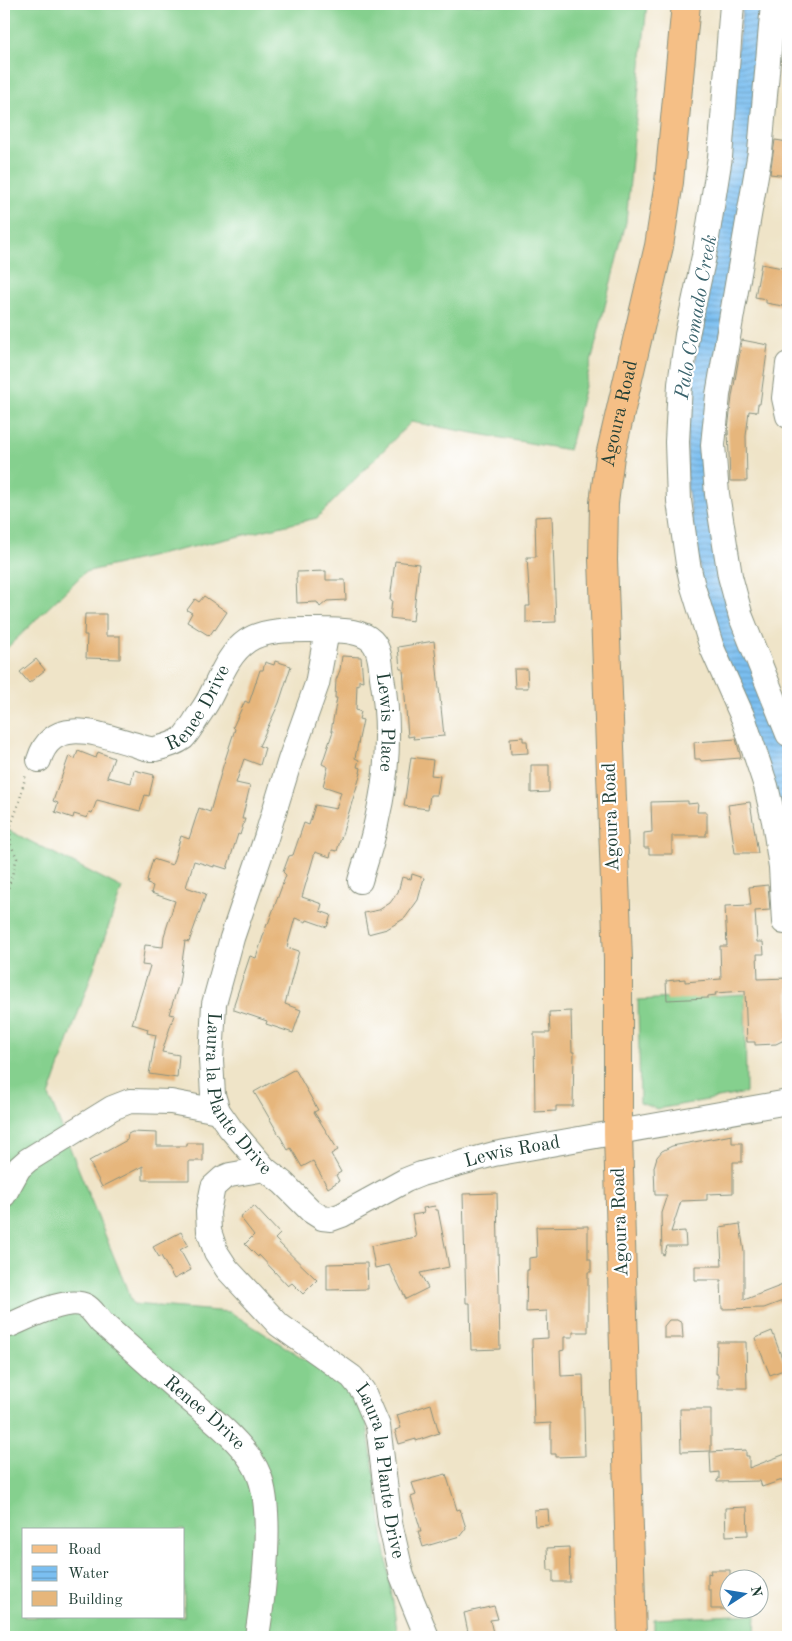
<svg xmlns="http://www.w3.org/2000/svg" width="792" height="1641" font-family="'Old Standard TT',serif">
	<style>
		.grass { fill: #85d08e; stroke: #528661; fill-rule: evenodd }
		.water { fill: url(#water-rules); stroke: #4d7e92 }
		.building { fill: #e6b67b }
		.lines { fill: none; stroke-linecap: round; stroke-linejoin: round }
		.minor-casing { stroke: #87907e; stroke-width: 26 }
		.major-casing { stroke: #87907e; stroke-width: 30 }
		.path { stroke: #87907e; stroke-width: 2.5; stroke-dasharray: 1 4; stroke-linecap: butt }
		.minor { stroke: #fff; stroke-width: 24 }
		.major { stroke: #f5bf86; stroke-width: 28 }
		.labels { text-anchor: middle; dominant-baseline: central; stroke-width: 4.5; stroke-linejoin: round; paint-order: stroke }
		.street-label { font-size: 19px; fill: #1f3d34; stroke: #fff }
		.water-label { font-size: 20px; font-style: italic; fill: #3b646d; stroke: #fff }
	</style>
	<defs>
		<pattern id="water-rules" width="6" height="5" patternUnits="userSpaceOnUse" patternTransform="scale(1.25)"><rect width="6" height="5" fill="#7bbff1"/><path d="M0 2.5h6" fill="none" stroke="#649cc4"/></pattern>
	</defs>
	<rect width="100%" height="100%" fill="#fff"/>
	<filter id="ink" filterUnits="userSpaceOnUse"><feTurbulence type="fractalNoise" baseFrequency=".02" numOctaves="2"/><feDisplacementMap in="SourceGraphic" scale="10" xChannelSelector="R" yChannelSelector="G"/><feConvolveMatrix kernelMatrix="1 2 1 2 8 2 1 2 1" color-interpolation-filters="sRGB"/></filter>
	<filter id="wash" filterUnits="userSpaceOnUse"><feTurbulence type="fractalNoise" baseFrequency=".0096" numOctaves="4" result="noise"/><feDisplacementMap in="SourceGraphic" scale="20" xChannelSelector="R" yChannelSelector="G"/><feGaussianBlur stdDeviation="1.12" result="paint"/><feColorMatrix in="noise" values="0 0 0 0 0 0 0 0 0 0 0 0 0 0 0 0 0 1.4 0 .05"/><feComposite in="paint" operator="in"/></filter>
	<g filter="url(#wash)">
		<rect width="100%" height="100%" fill="#efe4c8"/>
		<path class="grass" d="M4,4h643l-21,218 -57,228 -158,-28 -94,96 -232,54 -81,79z
			M4,828l118,60 -73,208 84,208 97,8 133,84 35,241h-394zM24,1530h160v87h-160z
			M745,994l1,99 -89,16 -17,-6 -2,-103z
			M756,1614l-1,23h-101v-18z"/>
		<path class="water" d="M743,4h21l-14,162 -43,248 63,295 18,47v114l-86,-287 -15,-98v-73l22,-136z"/>
		<g id="blocks">
			<path class="building" d="M775,140l13,2v34l-18,-2z
				M761,264l27,5v38l-22,-4v-4l-11,-2z
				M742,340l26,5 -8,59h-2l-1,8 -8,-1 -3,25 1,45h-17l-2,-52 4,-32z
				M552,516l4,106 -30,1v-17h4l-3,-49h9l-1,-40z
				M395,561l24,3 -6,57 -23,-3 2,-18h-2z
				M326,571v9h19l1,20 -19,1 -7,6 -3,-5 -20,1 -1,-25h1v-6z
				M204,596l23,16 -12,18 -1,-1 -4,6 -1,-1 -1,1 -21,-13 5,-9 -5,-3 8,-11 4,3z
				M85,614h21v22h14v23l-34,-1 1,-23h-3z
				M434,641l10,95 -31,3 1,-3 -6,1 -5,-68h-3l-2,-22z
				M342,656l19,1 2,24 -4,-1v5l-2,-1 -1,26 5,2 -2,7 4,1 -8,38 4,2 -2,7 4,1 -1,5h1l-24,78 -5,-1 -2,7 -15,-5 -13,45 20,7 -2,7 11,4 -4,12 -20,-7 -1,2 -11,-4 -8,29 12,4 -14,53 16,6 -8,23 -27,-9 1,-3 -33,-11v-6l16,-48 6,2 11,-34h1l18,-49 -3,-3 6,-16 4,-1 11,-32 5,2 6,-20 21,4 5,-17 -18,-6 5,-19 -6,-3 11,-33h-2l6,-33h-2l1,-18 4,-10z
				M36,659l9,11 -16,13 -9,-11z
				M275,661l16,5 -12,37 -20,43 6,2 -5,17 -16,-6 -8,24 14,3 -8,33h3l-5,16 -2,-1 -11,35 -13,-4v2l-20,-6 -8,26 20,7 -17,48 -4,-1 -6,42 -10,31 5,1 -12,37 17,3 -2,23 -28,-4 7,-39 -9,-2 1,-4 -16,-5 18,-58 -8,-1 3,-20 18,2 1,-11 11,-35 -24,-8 2,-7 -6,-2 1,-4h-1l6,-21 19,6 9,-29 8,3 10,-31 11,4 13,-46 12,-37 -2,-2 12,-26 4,2 11,-33h3l2,-8 9,3z
				M514,669h13l1,19h-13z
				M523,737v4h4l1,12 -17,1 -1,-16z
				M736,739l5,19 -40,3 -1,-2h-5l-1,-17z
				M78,751l18,7 2,-6 16,6 -7,19 24,6 3,-13 20,5 -5,21 -4,-1 -5,16 -43,-11 -5,13 -3,-1 -2,6 -13,-4 -1,4 -18,-6 3,-9 -5,-2 10,-28 6,-17 6,3z
				M411,757l22,3 -2,15 9,1 -3,19h-7l-2,14 -24,-3z
				M531,765h18v27l-18,1z
				M688,801v3l10,-1 -1,9h10v21h-1v3h-34v18h-23v-6h-5v-15l8,-1 -1,-30z
				M750,802l8,51h-23l-7,-48z
				M412,874l12,4 -6,22 -13,18 -18,11 -19,5 -4,-21 15,-3 11,-7 8,-11 4,-15 9,2z
				M768,885l2,25 -15,1 2,31h6l1,12h-7l1,25 30,-1v60l-12,6 -21,1v-3h-8l-2,-51 -30,2 1,2 -8,1v2l-41,2 -1,-19 19,-2v3l36,-3 -1,-33h7l-2,-40 26,-1 -2,-18z
				M571,1011l1,41h2l-1,54h-17v5l-21,1 -1,-79h16l-1,-21z
				M295,1069l23,41 -4,2 24,38 -7,4 10,18 -5,3 3,6 -11,7 -15,-27 -11,6 -11,-19 -3,2 -34,-58z
				M132,1132l25,1v13h30v-3h16v18h-14v19h-46v-14l-41,21 -13,-26 38,-21 1,-6z
				M732,1135v8h10v19h-9v31l-26,1v6l-26,1 -10,31 14,-1 1,15h-19l-3,9 -2,-1 -1,-41 6,-18h-12l-1,-28 3,-10 5,-6 10,-5z
				M497,1193l3,156 -29,1 -1,-47h-4l-3,-109z
				M254,1206l26,28 -5,5 42,41 -14,14 -11,-11 -4,3 -29,-31 -1,2 -13,-13 9,-9 -14,-18z
				M435,1206l1,4h2l11,57 -29,6 8,15 -22,11 -17,-34 -14,3 -4,-22 45,-9 -4,-22 12,-2 -1,-5z
				M740,1224l4,28v48l44,-17v16l-24,9 -42,1 -1,-29h-26v-14h27l-2,-39z
				M588,1226v33h3v13h-3v60h-15v5h-9v13l-4,1 1,25 22,-1 2,81 -29,1v-3h-5v-31l-17,1 -2,-85 16,-1 -1,-27 -21,1 1,-42h2v-12l8,-1 -1,-30z
				M181,1232l7,13 -8,5 11,20 -17,9 -13,-23 -2,1 -6,-10z
				M367,1263l1,26 -41,1v-26z
				M669,1320h8l5,3 1,15h-19v-12z
				M772,1331l14,38 -16,6 -15,-37z
				M717,1342h29l1,46h-29v-14h-2z
				M431,1404l8,29 -23,8v-2l-17,5 -4,-14 6,-2 -4,-13z
				M680,1409h31v42l-30,1z
				M746,1450v6h3v12l39,-15v25l-26,9 -2,-6 -43,1v-2l2,-1v-7l-8,1 -1,-21z
				M446,1474l11,36 3,-1 6,19 -6,8 -37,11 -5,-16h3l-10,-34 5,-2 -4,-12z
				M747,1507l1,28 -22,1 -1,-28z
				M548,1509l1,16 -14,1 -1,-16z
				M569,1547l1,35h-17v-12h-5l-1,-22z
				M710,1570h20v39h-19v-19h-3v-17l3,1z
				M494,1606l4,13 -8,1 4,17h-25l-5,-24z"/>
		</g>
	</g>
	<g filter="url(#ink)">
		<use href="#blocks" fill-opacity="0" stroke="#87907e" stroke-width="1"/>
		<g class="lines">
			<g class="minor-casing">
				<g id="minor">
					<path d="M732,4l-12,153 -16,99 -17,79 -7,49 -3,58 2,59 9,63 5,23 19,61 32,72 22,66 8,35 7,46 3,55"/>
					<path d="M773,4l-13,148 -42,243 -5,50 4,49 13,82 11,41 47,117"/>
					<path d="M788,364l-4,34 4,18"/>
					<path id="s1" d="M327,631l-10,53 -27,76 -24,78 -34,100 -18,66 -3,56 2,35 5,16 12,17 35,41 18,14 28,28 11,7 9,1 11,-4 64,-35 15,-6 73,-20 294,-52"/>
					<path id="s2" d="M39,760c14,-46 62,-25 94,-16 7,2 15,6 22,5 9,-2 20,-5 28,-11 4,-4 8,-11 11,-15 5,-9 12,-17 16,-26 10,-19 18,-43 37,-56 18,-13 52,-11 74,-11 15,1 39,-1 51,11 8,8 9,25 10,36 8,46 6,96 -5,142 -4,21 -11,41 -17,62"/>
					<path id="s3" d="M265,1169l-35,6 -7,3 -10,9 -5,25 1,19 7,21 11,17 52,56 73,52 11,14 15,35 12,97 12,53 25,61"/>
					<path d="M4,1195l15,-27 9,-8 84,-52 18,-7 41,1 47,9"/>
					<path id="s4" d="M4,1325h6c17,-7 58,-29 76,-19 6,3 11,12 16,17 28,24 55,49 83,73 24,20 63,50 74,79 15,37 4,122 -2,162"/>
				</g>
			</g>
			<g class="major-casing">
				<g id="major">
					<path id="s5" d="M632,1637l-14,-504v-173l-15,-400 1,-57 6,-47 49,-210 10,-64 17,-178"/>
				</g>
			</g>
			<path class="path" d="M4,902l13,-44 -6,-13 -1,-17 9,-25 7,-29"/>
			<use href="#minor" class="minor"/>
			<use href="#major" class="major"/>
		</g>
	</g>
	<g class="labels">
		<g class="street-label">
			<text stroke="none"><textPath href="#s5" startOffset="1225">Agoura Road</textPath></text>
			<text stroke="none"><textPath href="#s2" startOffset="195">Renee Drive</textPath></text>
			<text stroke="none"><textPath href="#s2" startOffset="492">Lewis Place</textPath></text>
			<text transform="translate(612 817) rotate(-92)">Agoura Road</text>
			<text stroke="none"><textPath href="#s1" startOffset="488">Laura la Plante Drive</textPath></text>
			<text stroke="none"><textPath href="#s1" startOffset="852">Lewis Road</textPath></text>
			<text transform="translate(621 1222) rotate(-92)">Agoura Road</text>
			<text stroke="none"><textPath href="#s4" startOffset="246">Renee Drive</textPath></text>
			<text stroke="none"><textPath href="#s3" startOffset="410">Laura la Plante Drive</textPath></text>
		</g>
		<g class="water-label">
			<text transform="translate(697 317) rotate(-80)">Palo Comado Creek</text>
		</g>
	</g>
	<rect width="792" height="1641" fill="none" stroke="#fff" stroke-width="20"/>
	<rect x="22" y="1528" width="162" height="90" fill="#ffffff" stroke="#a5b1ae"/>
	<rect x="32" y="1545" width="25" height="8" fill="#f5bf86" stroke="#a5b1ae"/>
	<text x="68" y="1554" font-size="15" fill="#1f3d34">Road</text>
	<rect x="32" y="1566" width="25" height="15" fill="url(#water-rules)" stroke="#a5b1ae"/>
	<text x="68" y="1578" font-size="15" fill="#1f3d34">Water</text>
	<rect x="32" y="1591" width="25" height="15" fill="#e6b67b" stroke="#a5b1ae"/>
	<text x="68" y="1604" font-size="15" fill="#1f3d34">Building</text>
	<g transform="translate(744 1594) rotate(78)"><circle r="24" fill="#ffffff" stroke="#a5b1ae"/>
	<path d="M0-4L9 19L0 12L-9 19Z" fill="#1f6fb2"/>
	<text y="-8" font-size="14" font-weight="bold" text-anchor="middle" fill="#1f3d34">N</text>
	</g>
</svg>
